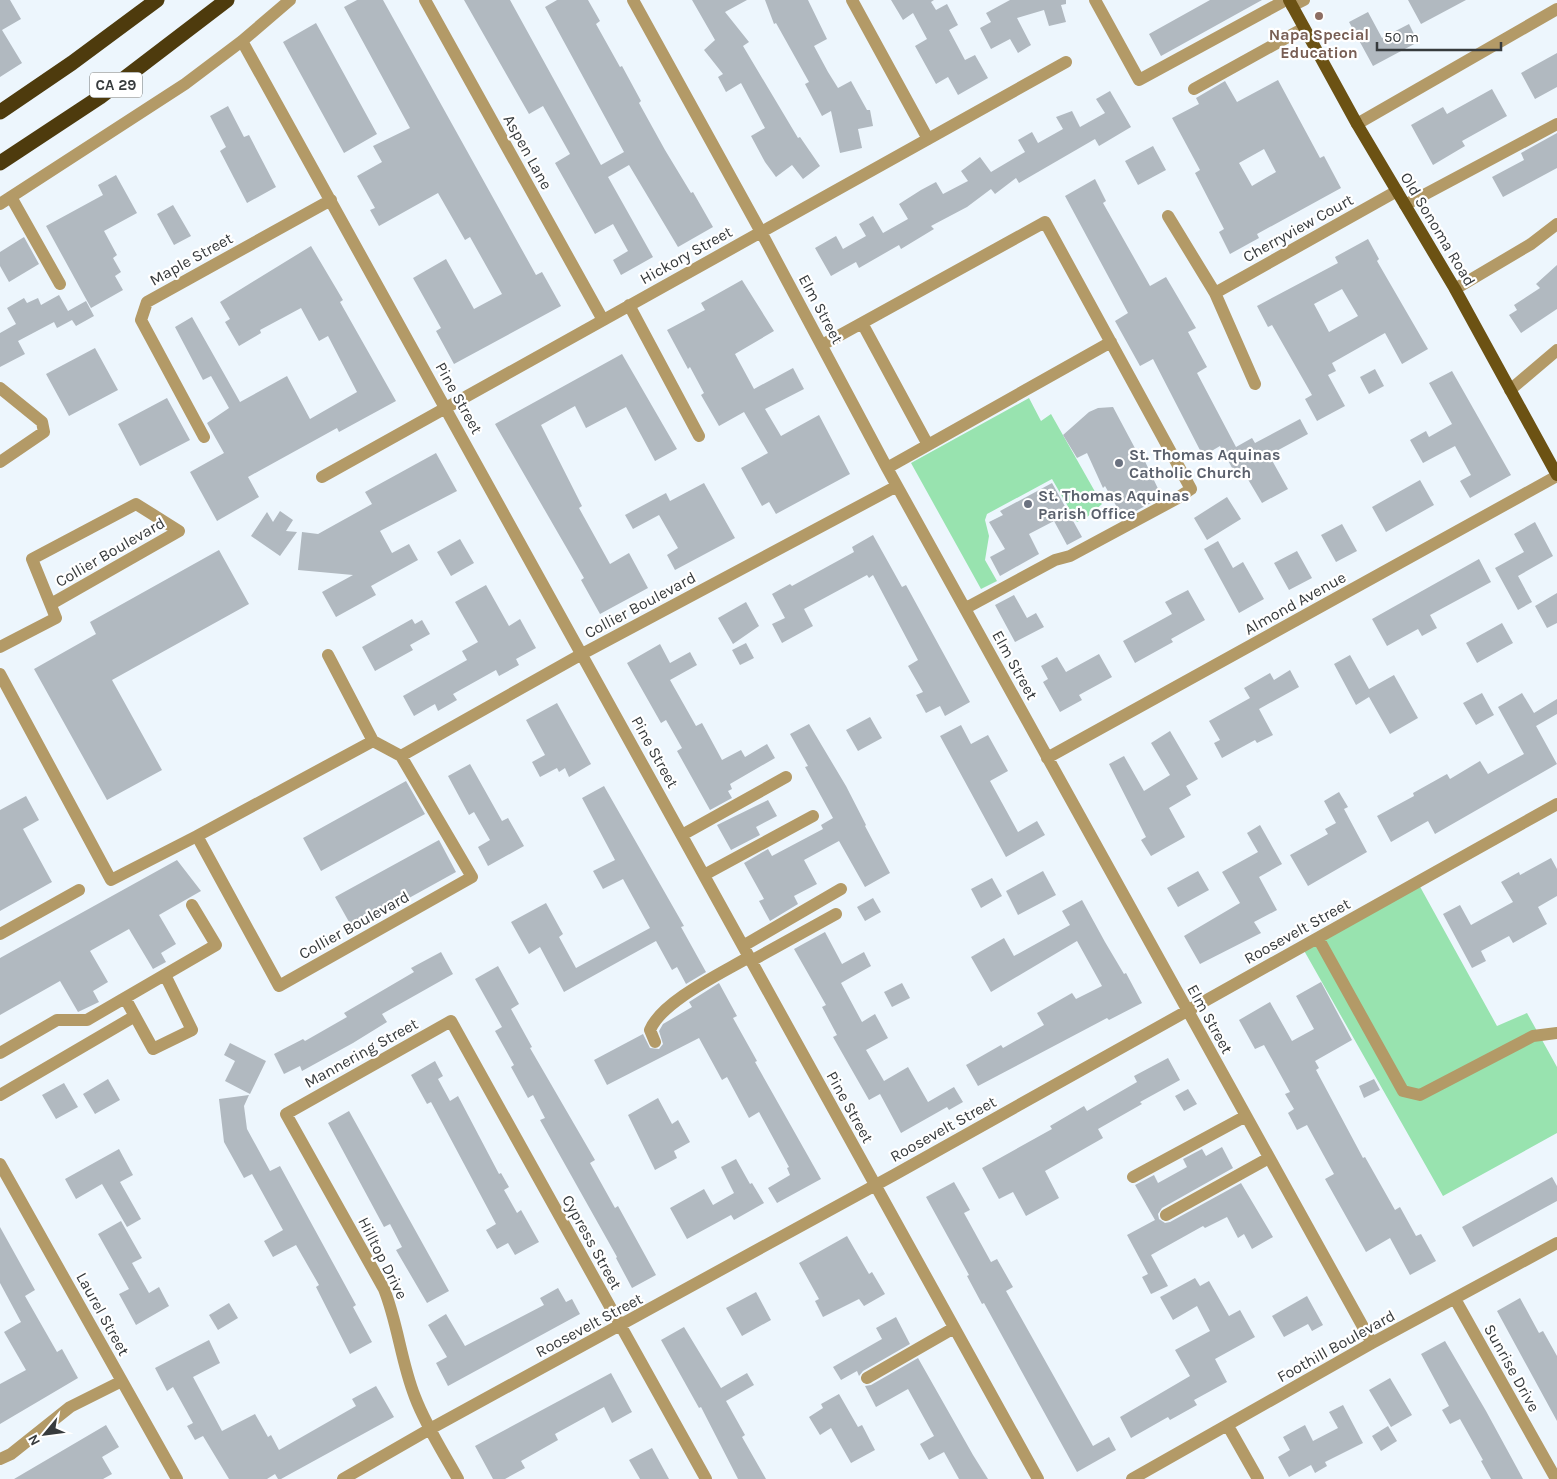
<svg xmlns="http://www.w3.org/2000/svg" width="1557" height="1479" font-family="Karla,sans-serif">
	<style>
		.green { fill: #98e3af }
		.building { fill: #b1b9c0; fill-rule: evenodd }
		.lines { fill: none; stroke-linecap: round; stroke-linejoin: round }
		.minor { stroke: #b39a67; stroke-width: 12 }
		.major { stroke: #6c5213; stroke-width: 12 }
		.highway { stroke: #4e3b0d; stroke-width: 15 }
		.education-dot { fill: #8d6e63; stroke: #fff; stroke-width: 2 }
		.worship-dot { fill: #6b7280; stroke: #fff; stroke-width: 2 }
		.labels { text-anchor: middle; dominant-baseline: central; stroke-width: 4.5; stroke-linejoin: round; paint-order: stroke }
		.shield { fill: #fff; stroke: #737677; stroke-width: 1 }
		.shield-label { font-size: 15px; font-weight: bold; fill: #373b3d }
		.education-label { font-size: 16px; font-weight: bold; fill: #785e54; stroke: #fff }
		.street-label { font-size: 16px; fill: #373b3d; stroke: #fff }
		.worship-label { font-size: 16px; font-weight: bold; fill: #5b616d; stroke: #fff; text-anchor: start }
	</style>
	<rect width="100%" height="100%" fill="#edf6fd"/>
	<path class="green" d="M1029,398l12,23 10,-7 51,90 -16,14 -9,4 -25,-43 -65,35 -2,6 4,16 -4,24 12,21 -16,8 -70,-126z
		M1418,883l79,143 30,-13 30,54v66l-114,63 -141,-249z"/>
	<path class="building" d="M0,0h10l11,19 -19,11 20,33 -22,14z
		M357,0h26l153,275 6,-3 19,34 -107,58 -18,-33 5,-3 -28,-50 33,-19 28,50 28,-15 -32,-57 -5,3 -27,-47 -59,33 -9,-16 5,-2 -18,-32 25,-14 -9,-16 37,-18 -66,-121z
		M464,0h46l91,165 23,-13 -79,-145 12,-7h31l12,21 -4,3 24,43 2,-1 19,35 -2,2 26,47 26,43 2,-1 20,35 -35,20 -49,-82 -21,12 45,80 -32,18 -8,-15 15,-9 -15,-27 -18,10 -40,-71 15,-9 -27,-48 -14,8z
		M692,0h55l-22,12 24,30 -6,4 55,92 2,-1 20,29 -17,13 -11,-14 -16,12 -11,-15 -14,-26 14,-8 -24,-45 -15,9 -8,-15 5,-3 -19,-24 11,-10z
		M765,0h43l19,39 -13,7 14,26 10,16 13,-7 16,29h3l3,16 -15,3 4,19 -22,5 -9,-42 -9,5 -17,-32 4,-2 -33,-59 -2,1z
		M891,0h43l-3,2 5,8 11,-6 11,21 -9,5 16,30 10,-5 13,23 -30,17 -10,-18 -12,7 -21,-38 12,-7 -14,-26 -10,7z
		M1010,0h56v4l-5,1 5,17 -17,4 -5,-16 -27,8 14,27 -13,8 -8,-14 -19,10 -11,-21 11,-6 -5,-9z
		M1210,0h52l-101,56 -12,-22z
		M1408,0h58l-45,24z
		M1368,12l14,26 27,-14 9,18 -45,24 -24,-44z
		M316,23l61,111 -33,19 -61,-111z
		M1557,53v34l-22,12 -14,-26z
		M1278,80l42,78 4,-2 17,32 -84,46 2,4 -29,16 -11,-22 5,-3 -29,-56 5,-3 -28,-52 27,-14 -3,-6 29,-17 12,21zM1264,149l12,23 -24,14 -13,-23z
		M1492,89l15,27 -45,25 3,5 -32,19 -22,-40 32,-18 4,7z
		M1110,91l21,36 -32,19 -4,-7 -76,44 -3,-5 -21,16 -4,-5 -24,18 -36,19 3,3 -33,20 -2,-4 -40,23 -3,-6 -25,14 -16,-28 21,-12 7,13 23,-13 -7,-12 14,-8 10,17 25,-14 -9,-15 22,-14 15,-8 7,12 25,-13 -7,-10 19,-14 11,15 34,-20 -7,-12 14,-8 6,11 25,-14 -7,-12 16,-6 8,16 25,-14 -9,-14z
		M228,106l16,31 5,-2 27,52 -29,16 -27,-52 6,-4 -16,-31z
		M1557,133v35l-54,29 -11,-20 32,-17 -3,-7z
		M1153,146l13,24 -28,15 -13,-24z
		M116,175l21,38 -33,18 13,24 -4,3 8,14 -6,4 8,14 -32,18 -45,-82 57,-31 -5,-10z
		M1095,179l11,22 -3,2 47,83 16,-9 30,51 -8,4 19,35 -10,6 39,74 16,-9 3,5 45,-24 8,15 -39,21 19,34 -26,14 -19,-32 -7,4 -16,-29 -17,10 -50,-97 -13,7 -25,-45 13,-8 -63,-117z
		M173,205l18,31 -17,9 -17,-31z
		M24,237l15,27 -30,18 -9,-16v-14z
		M1368,239l11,20 -2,2 51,88 -26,15 -17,-31 -53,30 4,8 -8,4 17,31 -28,15 -12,-22 7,-4 -40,-70 -4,2 -11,-21 81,-43 -3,-6zM1342,289l16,27 -29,16 -15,-28z
		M311,246l32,54 -3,2 56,99 -57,31 -2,-4 -89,49 11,20 -42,24 -27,-49 34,-19 -17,-30 22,-15 -18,-32 -8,4 -28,-53 17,-10 48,85 47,-26 23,43 47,-27 -29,-56 -9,5 -18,-33 -41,22 1,3 -22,13 -14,-24 5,-3 -10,-17z
		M1557,265v44l-36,24 -12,-18 8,-5 -3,-5 26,-17 -4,-4z
		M742,280l32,51 -39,23 19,35 39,-21 11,21 -39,20 16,27 38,-21 31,59 -74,40 -7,-12 -7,4 -21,-38 27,-15 -24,-41 -25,14 -18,-31 3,-2 -14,-26 -2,2 -21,-39 38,-20 -4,-7z
		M59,295l9,16 18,-10 8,15 -18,10 -4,-6 -15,8 -3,-6 -36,19 7,13 -25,13v-34l16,-9 -9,-16 17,-10 3,5 11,-5 3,7z
		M95,348l23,42 -49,26 -23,-42z
		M622,354l55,95 -22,12 -29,-54 -40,21 -11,-22 -34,19 41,81 -3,2 31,56 19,-11 19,35 -48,26 -19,-34 3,-2 -89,-154z
		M1375,369l9,17 -15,8 -9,-17z
		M1452,371l59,104 -41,23 -10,-17 11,-6 -16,-29 -32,17 -13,-23 16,-9 3,6 23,-13 -23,-41z
		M167,398l23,42 -50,26 -22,-42z
		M1113,407l24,45 3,-1 22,46 -39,21 -18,-32 -2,2 -16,-35 -10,5 -14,-23 26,-23 9,-4z
		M436,453l21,38 -77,40 12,22 17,-9 9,16 -47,26 5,9 -40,22 -14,-25 31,-17 -55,-5 4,-38 16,2 54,-30 -7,-12z
		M1420,480l14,25 -48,27 -14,-25z
		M704,483l31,55 -60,32 -8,-15 11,-7 -19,-33 -26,14 -8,-14 41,-22 4,8z
		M1052,483l30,54 -15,8 -13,-24 -25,13 10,20 -39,22 -10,-19 15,-8 -16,-27 14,-7 -3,-4z
		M1227,497l14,22 -34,21 -13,-22z
		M280,511l13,9 -7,11 11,1 -17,24 -29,-20 16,-24 6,10z
		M1535,522l18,34 -35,20 14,26 -14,8 -23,-42 29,-16 -10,-18z
		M1342,524l15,27 -21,11 -15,-27z
		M873,535l29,52 4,-2 64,117 -25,14 -5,-10 -14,7 -10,-18 7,-3 -15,-26 10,-6 -45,-85 -4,3 -2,-3 -63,34 9,17 -31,17 -10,-19 13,-6 -13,-24 18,-10 2,2 62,-34 -2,-5z
		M460,539l14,24 -23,13 -14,-24z
		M1218,541l15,27 10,-6 21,37 -25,14 -35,-64z
		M219,550l30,54 -137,76 50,90 -55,30 -73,-131 62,-35 -6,-12z
		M1297,551l15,27 -23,12 -15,-27z
		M1479,559l12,23 -61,33 7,13 -15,8 -4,-7 -31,17 -15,-27z
		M486,585l23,41 11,-7 16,29 -20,11 3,6 -20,11 -3,-6 -43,24 4,6 -19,11 -3,-7 -21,12 -11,-20 64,-36 -5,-9 16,-9 -23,-40z
		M1188,590l17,30 -34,19 2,3 -38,21 -12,-22 49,-27 -7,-12z
		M1557,593v30l-10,5 -12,-22z
		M1014,595l13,23 9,-5 8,14 -29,15 -20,-37z
		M746,602l13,24 -26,18 -15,-26z
		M412,619l3,5 7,-4 8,14 -20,11 3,5 -38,21 -13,-24z
		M1502,623l11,20 -36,20 -11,-20z
		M746,643l8,15 -14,7 -8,-15z
		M660,644l10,19 20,-11 7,13 -27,15 26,46 6,-3 20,37 19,-10 4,7 22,-13 8,14 -45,26 2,5 -4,2 4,7 -22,12 -33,-59 5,-3 -16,-28 -5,3 -34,-60z
		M1099,654l13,23 -33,18 3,5 -22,12 -17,-30 5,-3 -7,-13 16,-9 9,15z
		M1350,655l19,34 25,-14 24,43 -28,16 -21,-37 -13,8 -22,-41z
		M1290,670l9,17 -40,22 14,26 -16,8 -2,-3 -33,18 -8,-15 6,-3 -11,-19 41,-23 -6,-10 26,-15 4,7z
		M1482,693l12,22 -18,10 -13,-22z
		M1522,693l12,20 23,-14v15l-21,12 21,38 -122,70 -7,-13 -37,21 -14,-26 37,-20 -1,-3 34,-19 3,5 30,-18 8,13 36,-20 -26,-47z
		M557,703l34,61 -22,13 -4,-9 -6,4 -2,-4 -17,9 -8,-15 13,-7 -19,-35z
		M870,717l12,21 -24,13 -12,-21z
		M809,724l37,62 20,39 -1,1 25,47 -25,14 -26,-46 -35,19 13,24 -23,12 4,8 -28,17 -11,-20 5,-2 -20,-36 24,-14 4,7 51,-27 -2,-4 12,-7 -28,-51 3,-1 -18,-32z
		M961,725l10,19 17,-9 20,36 -18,10 28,51 19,-11 8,14 -39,22 -66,-121z
		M1170,731l28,48 -12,7 5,9 -22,13 16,29 -34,19 -10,-16 5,-3 -37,-73 15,-8 20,35 26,-16 -19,-32z
		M470,764l32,57 6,-3 16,28 -36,20 -10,-19 12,-7 -16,-28 -5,3 -21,-39z
		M406,781l19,33 -104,57 -18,-33z
		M604,786l80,140 -3,1 25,45 -20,12 -9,-17 -5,3 -16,-29 -92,51 -24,-45 -11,7 -18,-32 35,-19 17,31 -4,3 17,31 74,-40 -27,-49 -20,10 -10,-18 22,-11 -33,-62z
		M1339,792l9,15 -4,2 23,43 -59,34 -18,-31 38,-21 -3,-5 11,-6 -12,-22z
		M26,796l13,24 -16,9 29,53 -52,29v-101z
		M768,800l9,16 -21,11 4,8 -29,15 -14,-25z
		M1260,825l22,39 -23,13 18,33 -23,12 7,11 -61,31 -16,-28 56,-33 -18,-31 36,-20 -11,-19z
		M439,840l17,32 -103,57 -18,-32z
		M1551,858l6,11v27l-19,11 9,17 -34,19 -4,-7 -28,15 5,10 -14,7 -29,-54 17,-9 11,20 42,-23 -12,-20 18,-10 1,3z
		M177,860l24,31 -42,24 17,29 -15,9 5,9 -13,7 -24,-40 -39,22 18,31 -15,9 6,11 -21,10 -18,-31 -60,34v-57z
		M1043,871l13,24 -38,20 -12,-24z
		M1198,871l11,19 -31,17 -11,-19z
		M992,878l10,18 -21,12 -10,-19z
		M873,898l8,14 -16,9 -8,-14z
		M1082,900l23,42 19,32 2,-1 16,30 -33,17 -2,-2 -129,68 -12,-21 35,-20 2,3 41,-23 -7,-12 35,-20 4,6 26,-13 -25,-45 -86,51 -20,-35 33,-19 10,18 56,-31 -8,-14z
		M825,932l17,32 22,-12 7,14 -30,17 21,39 13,-8 13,24 -22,12 18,31 24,-14 20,35 26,-15 9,15 -14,8 -2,-3 -46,26 -21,-39 -11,6 -36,-63 4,-2 -15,-28 4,-2 -32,-56z
		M441,952l12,22 -71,40 5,8 -34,21 -51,28 -2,-5 -16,8 -10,-20 29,-15 2,2 42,-24 -3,-4 70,-41 -3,-4z
		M498,966l21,38 -8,5 21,38 -2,1 65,112 -5,3 25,45 3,-2 38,69 -24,13 -16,-30 1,-1 -77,-137 5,-2 -12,-23 -5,3 -17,-31 3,-2 -19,-34 7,-4 -27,-48z
		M1321,982l31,58 -37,21 4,7 -3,2 47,88 2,-1 30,53 5,-3 16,29 5,-2 15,27 -26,14 -20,-37 -24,14 -41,-73 9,-5 -27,-49 -10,5 -9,-17 6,-4 -9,-15 5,-2 -26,-47 -9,4 -16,-29 31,-18 22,39 22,-12 -18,-33z
		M719,983l18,33 -4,2 24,43 -2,1 66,117 -44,24 -9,-15 22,-13 -3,-7 2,-1 -30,-55 -10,6 -22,-41 -5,3 -23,-42 -92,47 -13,-25 49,-26 7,14 9,1 4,-5 -4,-13 4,-7 29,-17 -3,-5z
		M902,983l8,15 -18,9 -8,-15z
		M230,1043l36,18 -16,33 -25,-13 10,-20 -11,-6z
		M1168,1058l12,22 -40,22 2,2 -44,25 5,9 -58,33 14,27 -33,18 -13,-24 -14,7 -17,-31 70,-39 -2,-3 34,-20 3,5 50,-29 -3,-6z
		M435,1061l8,15 -5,3 12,22 8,-5 41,78 2,-1 8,14 -5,3 13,23 4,-3 18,32 -24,13 -7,-12 -11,6 -11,-19 10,-6 -65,-122 -4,2 -16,-29z
		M108,1079l12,21 -25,14 -12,-20z
		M1374,1079l6,11 -16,8 -5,-12z
		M64,1083l14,24 -22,12 -14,-24z
		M1188,1089l9,15 -13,7 -9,-15z
		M249,1095l-5,11 3,23 23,42 10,-5 76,139 -3,2 19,35 -22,12 -34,-67 3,-2 -23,-40 -23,12 -9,-16 19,-11 -31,-56 -8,4 -20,-36 -5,-43z
		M658,1098l14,26 6,-4 12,22 -16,9 3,7 -22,12 -27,-55z
		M349,1111l100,180 -22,12 -31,-53 6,-3 -12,-23 -6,3 -56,-104z
		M1222,1147l11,21 -71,40 -4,6 1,5 6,4 5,-1 71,-39 32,54 -21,12 -8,-15 -6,4 -11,-21 -22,11 -2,-2 -52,29 17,31 -17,8 -9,-17 6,-3 -21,-39 28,-15 -20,-35 19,-10 4,8 29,-16 -4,-8 19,-10 4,7z
		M119,1149l14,26 -13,7 21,37 -14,8 -25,-43 -26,15 -11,-20z
		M736,1159l14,25 2,-1 12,20 -30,17 -3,-5 -44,24 -17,-31 34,-19 9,16 21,-12 -13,-26z
		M1552,1177l5,9v15l-84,46 -11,-20z
		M954,1182l16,28 -6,3 27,49 6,-3 16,28 -7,4 87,155 16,-9 7,13 -39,22 -93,-169 -2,1 -15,-28 2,-1 -43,-78z
		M121,1221l21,37 -10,5 17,30 10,-6 10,19 -33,19 -17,-31 10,-5 -31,-55z
		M0,1227l35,63 -10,6 32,56 5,-3 16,29 -78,46v-40l26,-14 -22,-38 17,-10 -21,-39z
		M847,1236l22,38 3,-2 13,22 -21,12 -5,-7 -36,18 -8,-16 4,-2 -20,-36z
		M1195,1278l5,8 9,-5 20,35 11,-6 15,27 -40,22 12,23 -33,18 3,5 -27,15 -2,-3 -37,21 -11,-21 70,-41 -15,-26 35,-19 -13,-25 -24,14 -13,-23z
		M558,1288l8,14 6,-3 8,15 -132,72 -12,-23 11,-6 -19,-32 18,-11 19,32 79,-41 -4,-7z
		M756,1292l15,28 -29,16 -16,-28z
		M1307,1296l16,29 -11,6 -4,-7 -24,13 -12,-21z
		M1520,1298l19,35 4,-2 14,25v65l-60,-110z
		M229,1303l9,15 -20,12 -9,-15z
		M896,1317l14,27 -47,27 -4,5 -2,-5 -16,9 -8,-13 49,-28 -6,-11z
		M684,1327l37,61 26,-15 7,12 -28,16 19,34 -3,2 24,42h-28l-37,-72 -2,1 -38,-68z
		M209,1340l11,23 -27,14 29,54 33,-17 13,23 3,-2 8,15 77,-44 -4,-7 24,-13 18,31 -113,62h-3l-3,-5 -8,5h-38l-26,-43 -8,4 -8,-14 6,-3 -20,-36 -6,4 -12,-23z
		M1445,1341l41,70 37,68h-32l-10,-18 2,-1 -23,-41 -10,5 -8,-14 7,-4 -28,-52z
		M918,1358l55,97 15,24h-29l-15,-27 -15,8 -9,-16 14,-8 -26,-47 -32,18 -11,-21 6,-1z
		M611,1373l21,39 -20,11 -8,-16 -49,27 3,6 -37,21 4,7 -20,11h-12l-18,-33z
		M1390,1378l22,37 -21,12 -22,-37z
		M839,1394l19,33 4,-2 13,25 -24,13 -20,-35 -11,7 -11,-18 14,-9 -2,-4z
		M1343,1405l20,38 -38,19 2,4 -12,7 -4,-8 -22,12 -11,-20 12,-7 -7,-13 22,-12 8,16 25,-13 -9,-16z
		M106,1425l13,22 -17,10 10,17 -9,5h-89z
		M1388,1426l9,15 -16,10 -9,-15z
		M652,1448l17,31h-29l-11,-19z"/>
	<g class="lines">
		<path class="minor" d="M425,0l178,320
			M633,0l128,232 126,236 485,875
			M852,0l76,139
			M1095,0l44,80 147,-80
			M1292,6l12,-6
			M242,41l796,1438
			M1194,89l110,-61
			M1357,124l200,-115
			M11,197l49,87
			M0,204l185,-120 57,-43 48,-41
			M1405,205l152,-81
			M1168,216l47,77 182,-102
			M1455,289l76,-45 26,-20
			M1215,293l40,91
			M629,305l70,131
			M822,345l40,-22
			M0,388l42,34 2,10 -44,30
			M1510,390l47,-40
			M204,437l-63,-117 6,-18 184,-102
			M887,468l41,-23
			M322,477l744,-415
			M966,608l89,-48 15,-4 106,-57 15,-10 -146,-267 -183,101 66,122 183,-103
			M0,647l56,-29 -24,-59 104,-55 43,27 -128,73
			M328,655l45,86
			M0,674l111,206 86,-44 82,150 193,-109 -71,-121 -28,-15
			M401,756l181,-102 315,-168
			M1047,758l510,-282
			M682,835l104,-58
			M197,836l176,-95
			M704,875l109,-59
			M0,934l79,-44
			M1318,938l85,153 17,4 113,-59 24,-3
			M743,946l98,-57
			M751,961l85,-47
			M125,998l28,51 39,-19 -27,-55
			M655,1042l-5,-12c12,-29 72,-57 99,-73
			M0,1053l57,-33h30l129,-75 -24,-40
			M0,1095l135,-79
			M0,1164l177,315
			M1133,1177l113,-61
			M1166,1215l103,-57
			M1455,1299l101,180
			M867,1378l87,-50
			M1228,1426l30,53
			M0,1459l11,-5 59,-47 52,-26
			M343,1479l87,-50 464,-254 663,-371
			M458,1479c-15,-27 -32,-53 -43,-82 -14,-35 -17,-73 -31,-108l-98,-175 165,-93 255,458
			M1132,1479l240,-136 185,-100"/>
		<path class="major" d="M1289,0l68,124 98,165 102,186"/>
		<path class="highway" d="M0,112l72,-49 85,-63
			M0,163l100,-66 127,-97"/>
	</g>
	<circle class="education-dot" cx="1319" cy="16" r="5"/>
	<g class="worship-dot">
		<circle cx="1119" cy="463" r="5"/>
		<circle cx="1028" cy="504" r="5"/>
	</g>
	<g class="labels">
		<rect class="shield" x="90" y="72.5" width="52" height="25" rx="4"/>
		<g class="shield-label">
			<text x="116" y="85">CA 29</text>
		</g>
		<g class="education-label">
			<text x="1319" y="34">Napa Special<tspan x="1319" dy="18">Education</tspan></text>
		</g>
		<g class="street-label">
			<text transform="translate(528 152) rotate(61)">Aspen Lane</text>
			<text transform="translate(1298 228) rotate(-29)">Cherryview Court</text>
			<text transform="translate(1438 229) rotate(59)">Old Sonoma Road</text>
			<text transform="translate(686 255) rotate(-29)">Hickory Street</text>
			<text transform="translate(191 259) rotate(-29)">Maple Street</text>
			<text transform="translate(821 309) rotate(62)">Elm Street</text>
			<text transform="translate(459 398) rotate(61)">Pine Street</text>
			<text transform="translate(110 552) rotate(-30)">Collier Boulevard</text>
			<text transform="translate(1295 603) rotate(-29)">Almond Avenue</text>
			<text transform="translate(640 605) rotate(-28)">Collier Boulevard</text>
			<text transform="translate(1015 665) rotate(61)">Elm Street</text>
			<text transform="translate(655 752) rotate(61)">Pine Street</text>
			<text transform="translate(354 925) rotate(-29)">Collier Boulevard</text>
			<text transform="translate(1297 931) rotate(-29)">Roosevelt Street</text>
			<text transform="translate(1210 1019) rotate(61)">Elm Street</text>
			<text transform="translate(361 1053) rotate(-29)">Mannering Street</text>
			<text transform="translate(850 1107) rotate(61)">Pine Street</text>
			<text transform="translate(943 1129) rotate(-29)">Roosevelt Street</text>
			<text transform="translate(592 1242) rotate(61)">Cypress Street</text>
			<text transform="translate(383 1258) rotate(63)">Hilltop Drive</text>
			<text transform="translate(103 1314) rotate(61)">Laurel Street</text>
			<text transform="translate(589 1325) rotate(-28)">Roosevelt Street</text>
			<text transform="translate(1336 1346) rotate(-29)">Foothill Boulevard</text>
			<text transform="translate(1512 1368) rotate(61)">Sunrise Drive</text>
		</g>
		<g class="worship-label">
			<text x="1129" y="454">St. Thomas Aquinas<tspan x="1129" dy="18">Catholic Church</tspan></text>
			<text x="1038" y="495">St. Thomas Aquinas<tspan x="1038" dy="18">Parish Office</tspan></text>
		</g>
	</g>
	<g transform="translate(45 1434) rotate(241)" stroke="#ffffff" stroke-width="4" paint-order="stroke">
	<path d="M0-4L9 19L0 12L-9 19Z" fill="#373b3d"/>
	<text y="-8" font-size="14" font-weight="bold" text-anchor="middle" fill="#373b3d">N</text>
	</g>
	<path d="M1377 42v8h124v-8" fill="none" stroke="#373b3d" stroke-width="2.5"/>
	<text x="1384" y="42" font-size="15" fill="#373b3d" stroke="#ffffff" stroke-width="4" paint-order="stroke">50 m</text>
</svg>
